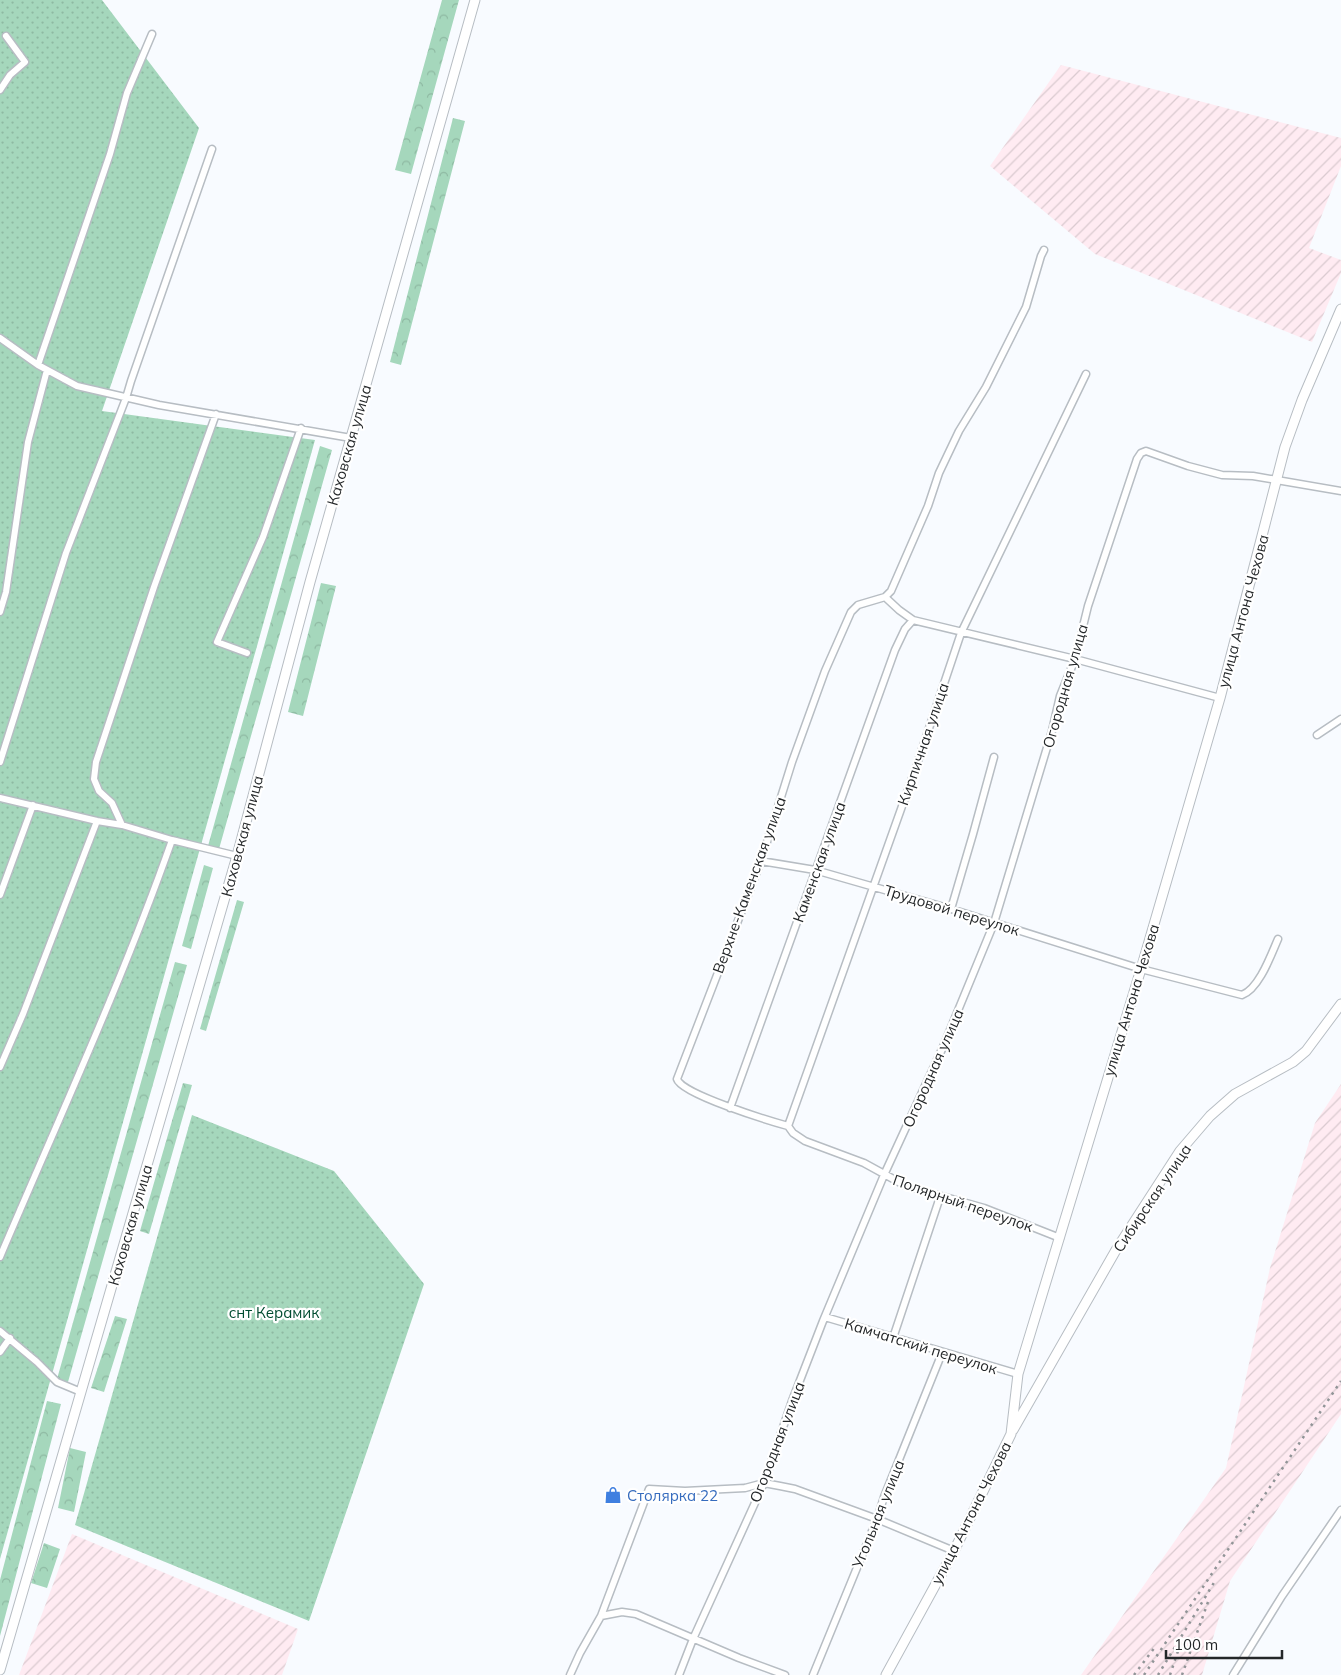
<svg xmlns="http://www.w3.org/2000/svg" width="1341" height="1675" font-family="Mulish,sans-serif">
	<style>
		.industrial { fill: url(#industrial-furrows) }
		.forest { fill: url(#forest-crowns) }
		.garden { fill: url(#garden-dots) }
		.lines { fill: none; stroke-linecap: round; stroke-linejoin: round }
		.street-casing { stroke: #b7bdc3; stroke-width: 9 }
		.secondary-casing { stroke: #b7bdc3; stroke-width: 11 }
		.street { stroke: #fff; stroke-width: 6 }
		.secondary { stroke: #fff; stroke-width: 9 }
		.rail { stroke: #919497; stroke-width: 2.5; stroke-dasharray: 2.5 5; stroke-linecap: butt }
		.labels { text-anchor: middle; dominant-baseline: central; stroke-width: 4.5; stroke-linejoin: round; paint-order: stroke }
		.street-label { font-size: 15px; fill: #242729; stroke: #fff }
		.park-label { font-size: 15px; fill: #004c30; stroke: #fff }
		.shop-label { font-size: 15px; fill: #366cbe; stroke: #fff; text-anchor: start }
	</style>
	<defs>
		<pattern id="industrial-furrows" width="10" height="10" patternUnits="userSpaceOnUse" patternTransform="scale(1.25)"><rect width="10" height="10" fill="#ffebf2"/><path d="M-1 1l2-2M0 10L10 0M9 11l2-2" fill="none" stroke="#dacad0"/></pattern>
		<pattern id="forest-crowns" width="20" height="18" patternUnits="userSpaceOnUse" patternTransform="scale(1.25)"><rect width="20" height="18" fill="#a5d7bc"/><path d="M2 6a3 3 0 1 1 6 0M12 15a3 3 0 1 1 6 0" fill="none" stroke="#8eb9a2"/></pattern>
		<pattern id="garden-dots" width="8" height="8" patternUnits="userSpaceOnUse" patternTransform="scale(1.25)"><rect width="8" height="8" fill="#a5d7bc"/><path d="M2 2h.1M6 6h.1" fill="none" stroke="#8eb9a2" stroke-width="1.8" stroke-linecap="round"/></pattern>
	</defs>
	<rect width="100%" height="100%" fill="#f8fbff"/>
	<path class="industrial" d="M1061,65l280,73v28l-32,82 32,12v13l-29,69 -217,-88 -105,-88z
		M1341,1084v330l-111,167 -28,94h-121l145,-207 44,-200 45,-145z
		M72,1534l226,95 -16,46h-263z"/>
	<path class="forest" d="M442,0h17l-48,174 -16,-4z
		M453,118l12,3 -64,244 -11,-3z
		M320,446l12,4 -113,399 -11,-3z
		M321,583l15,3 -33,130 -15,-4z
		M204,865l9,3 -22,81 -9,-3z
		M237,900l7,2 -38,129 -6,-2z
		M175,962l12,3 -119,417 -11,-3z
		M183,1083l9,2 -43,149 -9,-3z
		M115,1316l12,3 -23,73 -13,-4z
		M47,1401l14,3 -61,232v-56z
		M70,1448l16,4 -12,60 -16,-4z
		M44,1543l16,6 -13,39 -16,-5z"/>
	<path class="garden" d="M0,0h102l97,128 -97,283 213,29 -315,1119z
		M192,1115l142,56 90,113 -115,337 -234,-96z"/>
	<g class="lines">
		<g class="street-casing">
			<path id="street" d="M0,90l10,-15 15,-13 -19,-26
				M0,338l38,27 39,21 82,19 192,33
				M38,365l72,-211 17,-61 25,-59
				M885,597l6,-6 37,-85 11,-33 20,-42 27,-44 40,-80 15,-51 3,-6
				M885,597l14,13 14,10 162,39 145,39
				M0,612l6,-20 22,-150 19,-72
				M247,653l-30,-11 46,-105 38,-109
				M1317,735l24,-16
				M0,762l66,-209 60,-155 5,-17 81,-232
				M0,798l97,23 25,4 50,15 65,16
				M122,825l-10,-22 -13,-12 -5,-12 2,-17 58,-175 62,-173
				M761,861l54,9 136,39 190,60 101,26c17,-6 29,-40 36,-56
				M0,895l33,-90
				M951,909l22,-75 21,-77
				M0,1067l23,-53 74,-193
				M730,1108l165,-458 10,-21 8,-9
				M788,1126l128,-359 45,-134 125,-259
				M788,1126c-18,-5 -107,-32 -111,-47l84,-218 31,-99 33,-91 26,-59 7,-7 27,-8
				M788,1126l5,7 12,8 59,22 42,23 78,22 76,30
				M0,1257c59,-139 122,-275 172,-417
				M825,1317l193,57
				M0,1331l37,31 20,20 24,10
				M893,1338l47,-141
				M0,1352l10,-14
				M601,1616l21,-4 14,2 103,44 46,17
				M570,1675l10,-22 21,-37 48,-127 36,2 60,-3 19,-5 16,3 15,3 82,30 77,32
				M679,1675l14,-36 71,-156 28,-82 31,-80 61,-146 59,-128 51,-124 58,-192 8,-35 15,-37 13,-53 49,-147 4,-6 5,-2 42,15 34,9 31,1 88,15
				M813,1675l64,-156 7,-22 58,-144
				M1233,1675l49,-79 59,-86"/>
		</g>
		<g class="secondary-casing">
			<path id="secondary" d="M1013,1430l103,-180 64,-99 30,-35 25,-22 58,-32 13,-11 35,-47
				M0,1670l237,-814 73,-274 165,-582
				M886,1675l68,-124 57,-117 7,-60 123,-405 79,-271 65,-251 17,-47 39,-91"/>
		</g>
		<use href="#street" class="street"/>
		<use href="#secondary" class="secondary"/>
		<path class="rail" d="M1134,1675l21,-28
			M1144,1675l197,-294
			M1158,1675l57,-94
			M1170,1675l8,-24
			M1182,1675l26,-73"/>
	</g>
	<defs>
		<g id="shop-bare" transform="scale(1.35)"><path d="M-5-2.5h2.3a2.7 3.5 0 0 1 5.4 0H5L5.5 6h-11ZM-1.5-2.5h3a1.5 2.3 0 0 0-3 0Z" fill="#3f7fe0" stroke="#fff" stroke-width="2.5" paint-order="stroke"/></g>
	</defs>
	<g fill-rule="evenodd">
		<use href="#shop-bare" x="613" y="1495"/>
	</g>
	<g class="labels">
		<g class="street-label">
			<text transform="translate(349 445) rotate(-74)">Каховская улица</text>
			<text transform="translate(1243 611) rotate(-75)">улица Антона Чехова</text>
			<text transform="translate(1065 686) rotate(-74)">Огородная улица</text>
			<text transform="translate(923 744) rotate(-71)">Кирпичная улица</text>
			<text transform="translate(242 836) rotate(-75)">Каховская улица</text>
			<text transform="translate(819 862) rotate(-70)">Каменская улица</text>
			<text transform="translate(749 885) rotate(-70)">Верхне-Каменская улица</text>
			<text transform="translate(952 910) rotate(17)">Трудовой переулок</text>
			<text transform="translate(1131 1000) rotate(-73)">улица Антона Чехова</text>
			<text transform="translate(933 1068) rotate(-66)">Огородная улица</text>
			<text transform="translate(1152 1198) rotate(-56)">Сибирская улица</text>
			<text transform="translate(963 1203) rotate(19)">Полярный переулок</text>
			<text transform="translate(130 1225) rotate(-74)">Каховская улица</text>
			<text transform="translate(921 1346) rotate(17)">Камчатский переулок</text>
			<text transform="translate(777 1442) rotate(-69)">Огородная улица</text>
			<text transform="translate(971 1513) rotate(-63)">улица Антона Чехова</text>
			<text transform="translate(878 1514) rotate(-68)">Угольная улица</text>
		</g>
		<g class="park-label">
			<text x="274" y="1312">снт Керамик</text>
		</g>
		<g class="shop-label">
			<text x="627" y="1495">Столярка 22</text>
		</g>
	</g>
	<path d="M1166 1650v8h116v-8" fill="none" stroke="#242729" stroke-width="2.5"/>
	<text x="1174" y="1650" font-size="15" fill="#242729" stroke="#ffffff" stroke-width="4" paint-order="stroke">100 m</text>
</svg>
